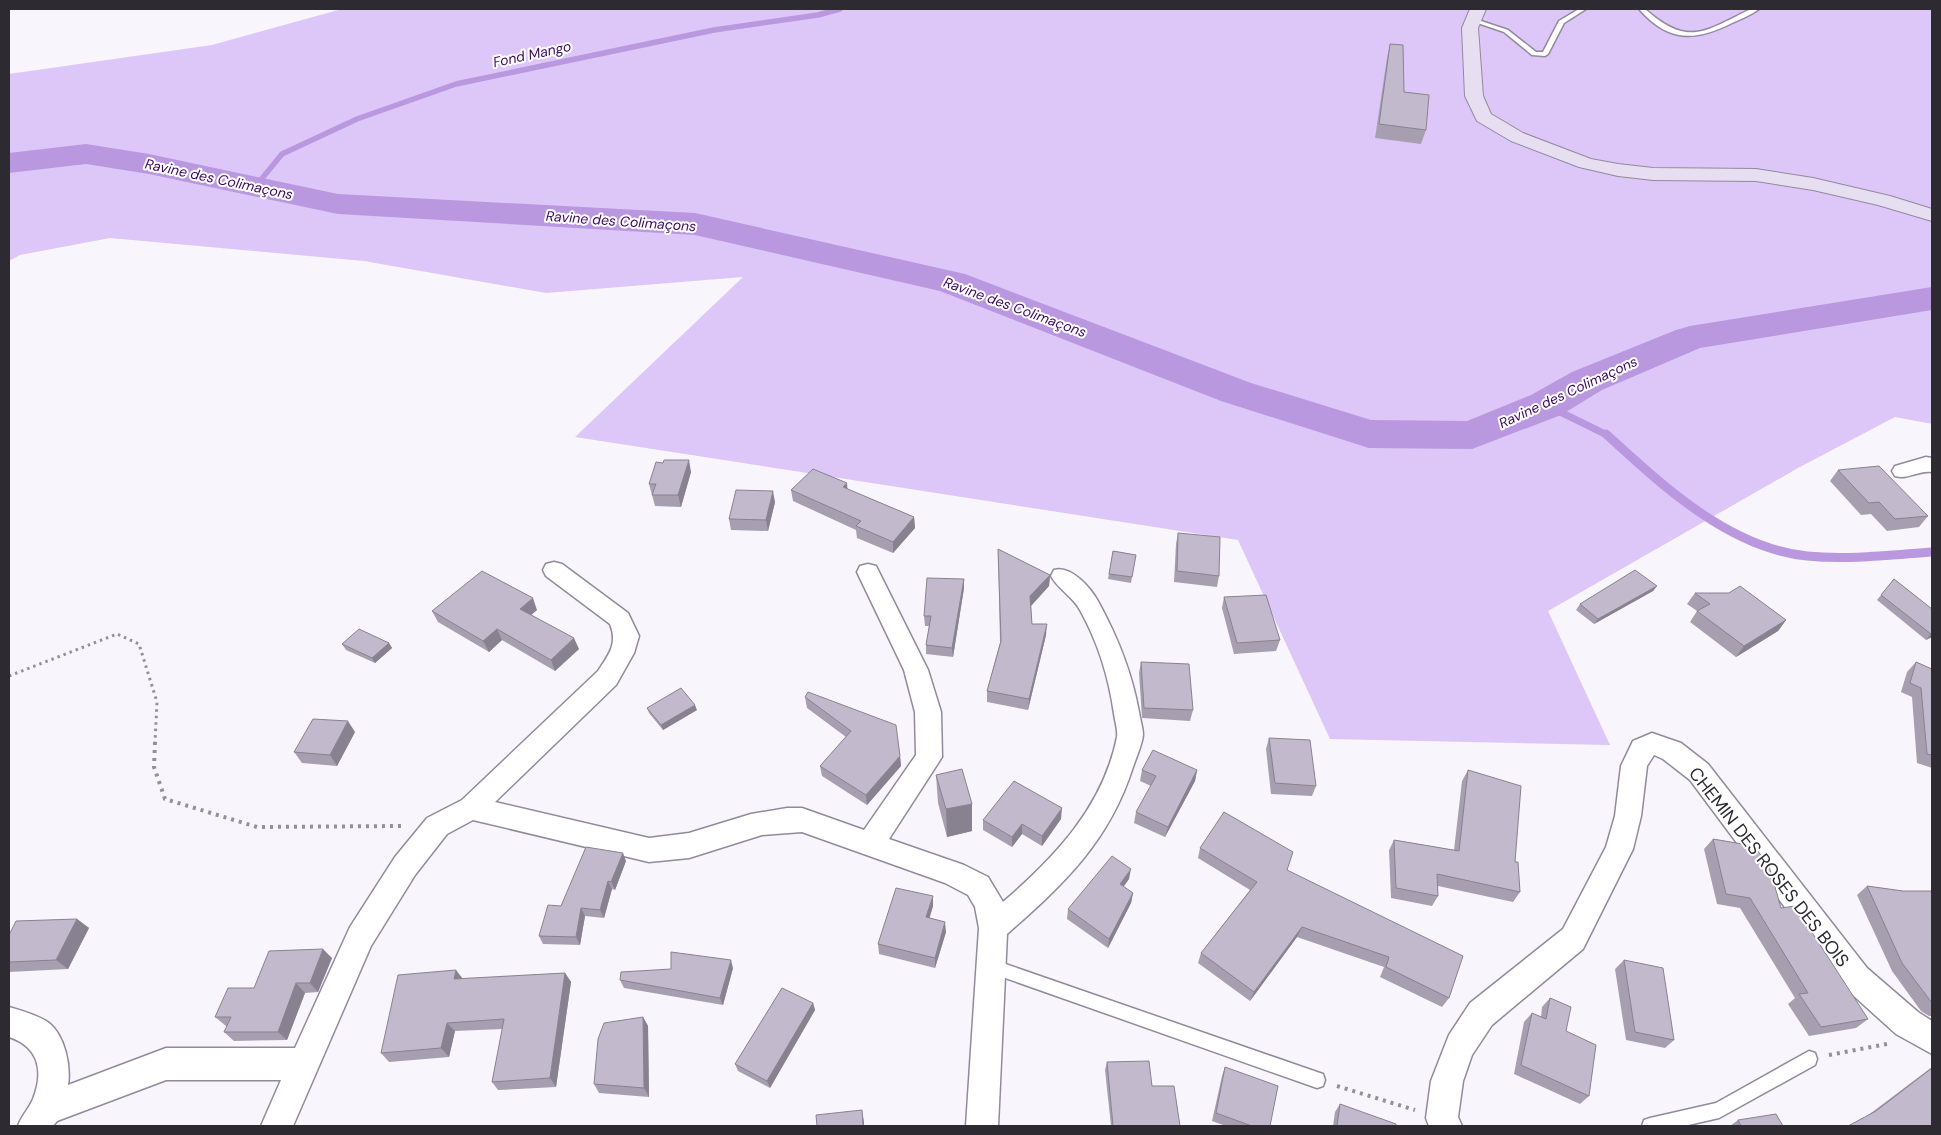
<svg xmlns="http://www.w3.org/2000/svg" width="1941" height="1135" font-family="'DM Sans',sans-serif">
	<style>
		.green { fill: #ddc7f8 }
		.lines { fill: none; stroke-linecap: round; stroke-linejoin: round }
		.stream-far2 { stroke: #b998df; stroke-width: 5.5 }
		.stream-far1 { stroke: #b998df; stroke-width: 7 }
		.stream { stroke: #b998df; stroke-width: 9 }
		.river { fill: #b998df; fill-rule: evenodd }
		.service-casing { stroke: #928a9c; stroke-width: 3 }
		.minor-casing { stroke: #928a9c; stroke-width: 3 }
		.secondary-casing { stroke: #928a9c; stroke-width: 2 }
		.path-far1 { stroke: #939098; stroke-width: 3; stroke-dasharray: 2.5 4; stroke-linecap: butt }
		.path { stroke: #939098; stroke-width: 4; stroke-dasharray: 3 5; stroke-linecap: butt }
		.service { fill: #fff; fill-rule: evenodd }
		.minor { fill: #fff; fill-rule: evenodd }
		.secondary { fill: #e7def1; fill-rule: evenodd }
		.wall { fill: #a79fb0 }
		.shaded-wall { fill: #888290 }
		.building { fill: #c2b9cd; stroke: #888290 }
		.labels { text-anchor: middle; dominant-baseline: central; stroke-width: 4; stroke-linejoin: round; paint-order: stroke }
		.far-water-label { font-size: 14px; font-style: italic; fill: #3c095f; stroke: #fff }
		.near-street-label { font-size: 18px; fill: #2d2a32; stroke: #fff }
	</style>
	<rect width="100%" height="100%" fill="#f9f5fd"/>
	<path class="green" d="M342,9h1590v415l-37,-7 -97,51 -250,143 62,134 -280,-6 -92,-199 -663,-103 168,-160 -197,16 -182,-32 -254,-23 -90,17 -11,6v-187l203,-29z"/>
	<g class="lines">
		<path class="stream-far2" d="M255,187l27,-33 75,-35 99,-35 258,-54 104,-15 22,-6"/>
		<path class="stream-far1" d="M1546,405l61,30"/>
		<path class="stream" d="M1606,434c55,50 122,114 201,122 41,4 83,-1 125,-4"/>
		<path class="river" d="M86,144l63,10 189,40 357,19 270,61 286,109 120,37 96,1 64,-26 41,-23 104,-42 14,-4 242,-39v23l-232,38 -98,42 -41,25 -89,34 -103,-1 -148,-47 -281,-110 -245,-56 -357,-21 -189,-40 -63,-10 -77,9v-20z"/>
		<g class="service-casing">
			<path id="service" d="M1579,9h7l-22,14 -16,31 -3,2 -13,-1 -28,-23 -35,-12 3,-2 36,12 28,22h7l16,-31z
				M1639,9h6c44,39 60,22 106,0h8c-8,6 -18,10 -27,14 -38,19 -64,19 -93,-14z
				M991,959l326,113 6,2 2,6 -2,6 -6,2 -326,-115 -5,-2 -2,-5 2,-5z
				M1809,1051l6,2 2,6 -2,6 -96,53 -35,8h-42l2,-6 6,-2 66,-15z"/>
		</g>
		<g class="minor-casing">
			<path id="minor" d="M1926,457l6,1v14c-13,-2 -24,8 -37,4l-3,-5 3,-5z
				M554,562l8,2 66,49 11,23 -5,17 -18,32 -121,117 154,36 40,-5 62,-19 36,-6h15l62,22 52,-75 -1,-43 -11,-42 -47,-98 3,-6 8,-2 8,2 52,104 13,42 1,45 -53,82 75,26 24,12 15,25c52,-45 100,-95 114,-165 1,-7 -2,-16 -3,-23 -5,-36 -16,-72 -34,-104 -7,-13 -22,-21 -29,-34l3,-6c17,-5 37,18 45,33 19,35 33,70 40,109 1,7 4,16 4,23 -1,10 -7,23 -10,32 -24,75 -69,117 -126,167l-9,192h-32l13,-198 -4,-21 -7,-12 -23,-12 -143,-51 -40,3 -73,23 -40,4 -176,-42 -26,14 -32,41 -44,71 -78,180h-32l20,-46h-115l-109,41 -4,5h-35c3,-10 11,-17 15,-27 11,-28 6,-52 -24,-62v-30c13,4 29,8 40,16 16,13 22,43 19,62l98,-37h129l55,-121 45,-70 32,-39 35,-18 136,-129c11,-17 20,-27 12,-47l-64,-48 -3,-6 3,-6z
				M1652,733l29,10 27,21 159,204 51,44 14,9v33l-36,-20 -51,-46 -155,-208 -27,-21 -9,-4 -7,11 -6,50 -8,33 -50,100 -91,76 -20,30 -9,26 -5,36 4,9h-33l-3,-8 5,-37 18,-46 21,-32 93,-74 43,-82 9,-31 6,-50 12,-25z"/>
		</g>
		<g class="secondary-casing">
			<path id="secondary" d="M1470,9h16l-8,19 5,68 8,18 32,19 68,26 27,5 35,4 103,1 57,9 77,18 42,13v12l-54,-16 -65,-15 -57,-9 -103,-1 -35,-4 -39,-9 -68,-26 -34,-20 -12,-25 -3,-68z"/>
		</g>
		<path class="path-far1" d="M9,676l108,-42 22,10 18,58 -2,41"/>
		<path class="path" d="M155,742l-1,25 11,32 92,28 145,-1
			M1829,1055l58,-11
			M1337,1086l78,24"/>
		<use href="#service" class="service"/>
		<use href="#minor" class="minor"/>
		<use href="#secondary" class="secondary"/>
	</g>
	<path class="wall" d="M1390,44l14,48 22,38 -5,14 -46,-6 12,-80z
		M663,463l28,9 -10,35 -26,-1 -6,-22z
		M1838,470l90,46 -9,11 -32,4 -16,-17 -10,1 -31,-34z
		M847,489l67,28 1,11 -22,25 -36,-15 -1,-8 -63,-29 -2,-11z
		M775,502l-7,29 -37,-1 -2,-11z
		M1178,533l41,43 -2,11 -43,-5 2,-38z
		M998,549l52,26 -1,11 -18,20 1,18 14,11 -18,75 -41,-8v-11l13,-48z
		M1113,551l23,4 -5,28 -23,-4z
		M964,579v9l-11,69 -27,-3v-9l3,-19h-4l-1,-10z
		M1894,579l38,30v28l-6,3 -49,-40z
		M1657,586l-4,5 -59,33 -18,-14 4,-6z
		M1695,593l91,27 -8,11 -42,26 -46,-35 7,-11 -10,-7z
		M1224,597l56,43 -4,11 -42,3 -12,-46z
		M537,610l-6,5 48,34 -24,22 -53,-31 -13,12 -51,-30 -6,-11z
		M389,643l3,5 -17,15 -29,-13 -4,-6z
		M1141,662l52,48 -3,11 -48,-3 -3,-45z
		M1916,662l16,7v99l-15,-5 -5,-66 -11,-5 6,-20z
		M805,697l95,59 1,10 -34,39 -45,-29 -2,-10 26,-29 -39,-29z
		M647,708l50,2 -34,20 -14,-17z
		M355,732l-18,34 -35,-3 -8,-11z
		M1269,738l47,48 -4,10 -41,-2 -5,-45z
		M1142,770h55l-2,11 -30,56 -31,-14 2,-11 15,-26 -11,-5z
		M1468,770l47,92 5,30 -7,10 -75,-16v10l-6,10 -41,-8 -2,-48 5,-10 60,10 8,-69z
		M936,775l36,29v27l-25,6 -9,-34z
		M1061,819l-19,27 -20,-12 -10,13 -29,-17v-10z
		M1713,839l155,180 -12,9 -47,8 -21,-32 7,-6 -55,-90 -23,-4 -13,-55z
		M1200,848l87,22 162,128 -7,9 -62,-30 4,-10 -87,-30 -47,64 -52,-38 3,-10 49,-63 -52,-32z
		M626,861l-11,29 -3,-1 -8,29 -19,-2 -5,29 -37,-1 -4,-8 22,-30z
		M1129,879l-6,8 10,6 -2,10 -23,45 -41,-29 1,-10z
		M1867,886l36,5h29v125h-3l-8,-5 -29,-40 -35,-76z
		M933,906l-4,12 17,14 -11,36 -56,-14 -1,-10z
		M77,919l12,9 -21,41 -59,3v-37z
		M332,958l-14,34 -13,1 -18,47 -53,1 -10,-9 3,-6h-1l-11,-9z
		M1624,960l50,80 -9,8 -39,-8 -11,-71z
		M733,968l-10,37 -99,-17 -4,-8z
		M565,973l6,9 -15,105 -58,3 -6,-8 11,-53 -48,2 -6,26 -60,5 -8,-9 81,-74z
		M1550,998l16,33 23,65 -9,8 -66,-30 10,-52 8,-9 9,4 1,-10z
		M813,1003l2,7 -45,78 -32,-17 -3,-7z
		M643,1017l5,9 1,71 -50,-4 -5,-9z
		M1107,1062l45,24 28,40h-69l-6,-56z
		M1225,1067l45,59h-44l-14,-5 10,-45z
		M1932,1067v59l-65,-10z
		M1340,1104l56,22h-63l2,-14z
		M1738,1120l45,6h-53z"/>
	<path class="shaded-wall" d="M689,460l2,12 -10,35 -3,-12z
		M847,483l1,12 -5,-8z
		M773,491l2,11 -7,29 -2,-11z
		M914,517l1,11 -22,25v-11z
		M1050,575l-1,11 -19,21v-11z
		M964,579v9l-11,69 -1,-9z
		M1657,586l-4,5 -59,33 4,-5z
		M533,598l4,12 -12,10 -5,-11z
		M1786,620l-8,11 -42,26 8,-11z
		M1047,624l-1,11 -18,75 1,-11z
		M497,629l5,11 -13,12 -6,-11z
		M1931,634h1v3l-6,3z
		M574,638l5,11 -24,22 -4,-11z
		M389,643l3,5 -17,15 -3,-5z
		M695,705l2,5 -34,20 -2,-5z
		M348,721l7,11 -18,34 -7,-11z
		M900,756l1,10 -34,39 -1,-10z
		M1197,770l-2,11 -30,56 3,-10z
		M972,804v27l-25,6 -1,-28z
		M1062,808l-1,11 -19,27v-10z
		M1022,824v10l-10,13v-10z
		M623,853l3,8 -11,29 -4,-8z
		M1131,869l-2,10 -11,15 2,-10z
		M608,881l4,8 -8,29 -4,-8z
		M1133,893l-2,10 -23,45 1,-9z
		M933,896v10l-6,21 -1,-10z
		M581,908l4,8 -5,29 -4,-8z
		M77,919l12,9 -21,41 -12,-9z
		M945,922l1,10 -11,36v-10z
		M1302,927l-5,10 -47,64 4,-9z
		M323,949l9,9 -14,34 -8,-9z
		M731,960l2,8 -10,37 -3,-7z
		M456,970l7,9h-9z
		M565,973l6,9 -15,105 -6,-9z
		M296,983l9,10 -18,47 -9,-8z
		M813,1003l2,7 -45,78 -3,-7z
		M643,1017l5,9 1,71 -5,-9z
		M447,1023l8,8 -6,26 -8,-9z
		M862,1110l2,12v4h-1z"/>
	<path class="building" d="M1390,44l13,1 1,47 25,3 -3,35 -47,-6z
		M664,460h25l-11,35h-26l4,-11h-7l7,-22 7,1z
		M1879,466l49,50 -33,3 -16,-17 -10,1 -31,-33z
		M813,469l34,14 -4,4 71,30 -21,25 -37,-16 5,-5 -70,-31z
		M736,490l37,1 -7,29 -37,-1z
		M1178,533l42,4 -1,39 -42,-5z
		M998,549l52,26 -20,21 2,28h15l-18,75 -42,-8 14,-50z
		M1113,551l23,4 -4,22 -23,-3z
		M1635,570l22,16 -59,33 -18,-15z
		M482,571l51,27 -13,11 54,29 -23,22 -54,-31 -14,12 -51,-30z
		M927,578l37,1 -12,69 -26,-3 5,-29h-7z
		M1894,579l38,30v25h-1l-50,-39z
		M1740,586l46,34 -42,26 -47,-35 13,-7 -15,-11h34z
		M1266,595l14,45 -43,3 -13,-46z
		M359,629l30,14 -17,15 -30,-14z
		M1141,662l48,2 4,46 -49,-2z
		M1916,662l16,7v86l-5,-1 -6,-66 -11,-5z
		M681,688l14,17 -34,20 -14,-17z
		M808,692l88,33 4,31 -34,39 -46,-29 31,-35 -46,-34z
		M313,719l35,2 -18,34 -36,-3z
		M1269,738l41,2 6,46 -41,-3z
		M1153,750l44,20 -29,57 -32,-15 20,-36 -14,-6z
		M962,769l10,35 -26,5 -10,-34z
		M1468,770l53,16 -6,76h3l2,30 -83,-18 1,22 -42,-8 -2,-48 65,11z
		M1014,781l48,27 -20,28 -20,-12 -10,13 -29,-17z
		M1224,812l69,40 -6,18 176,86 -14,42 -63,-31 3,-10 -87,-30 -48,65 -53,-39 56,-71 -57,-34z
		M1713,839l41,7 15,20 12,42 14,-2 73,113 -47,8 -22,-33 9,-1 -58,-95 -24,-4z
		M586,847l37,6 -12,29 -3,-1 -8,29 -19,-2 -5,29 -37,-1 9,-31 13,1z
		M1112,856l19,13 -11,15 13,9 -24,46 -41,-30z
		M1867,886l36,5h29v112l-30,-40z
		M896,888l37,8 -7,21 19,5 -10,36 -57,-14z
		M77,919l-21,41 -47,2v-27l7,-14z
		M323,949l-13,34h-14l-18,49h-54l7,-15h-16l13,-29h26l15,-37z
		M671,952l60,8 -11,38 -100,-18 1,-8 50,-3z
		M1624,960l39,8 11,72 -39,-8z
		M456,970l-2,9 111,-6 -15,105 -58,4 12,-63 -57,4 -6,25 -60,5 17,-78z
		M782,988l31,15 -46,78 -32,-17z
		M1550,998l21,9 -5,24 30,14 -7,51 -68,-31 11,-52 14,6z
		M643,1017l1,71 -50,-4 4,-45 6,-16z
		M1149,1061l3,25h22l6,40h-67l-6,-64z
		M1225,1067l53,19 -8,40h-18l-36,-13z
		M1932,1068v58h-84l28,-15z
		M1340,1104l56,20v2h-59z
		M862,1110l1,16h-46l-1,-11z
		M1776,1114l7,12h-42l-3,-6z"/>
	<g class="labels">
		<g class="far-water-label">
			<text transform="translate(532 54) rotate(-12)">Fond Mango</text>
			<text transform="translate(219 179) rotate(12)">Ravine des Colimaçons</text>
			<text transform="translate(621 221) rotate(4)">Ravine des Colimaçons</text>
			<text transform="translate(1015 307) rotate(20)">Ravine des Colimaçons</text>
			<text transform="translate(1568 392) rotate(-25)">Ravine des Colimaçons</text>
		</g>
		<g class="near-street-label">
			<text transform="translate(1769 867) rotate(52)">CHEMIN DES ROSES DES BOIS</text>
		</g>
	</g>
	<rect width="1941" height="1135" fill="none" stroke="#2d2a32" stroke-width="20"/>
</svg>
